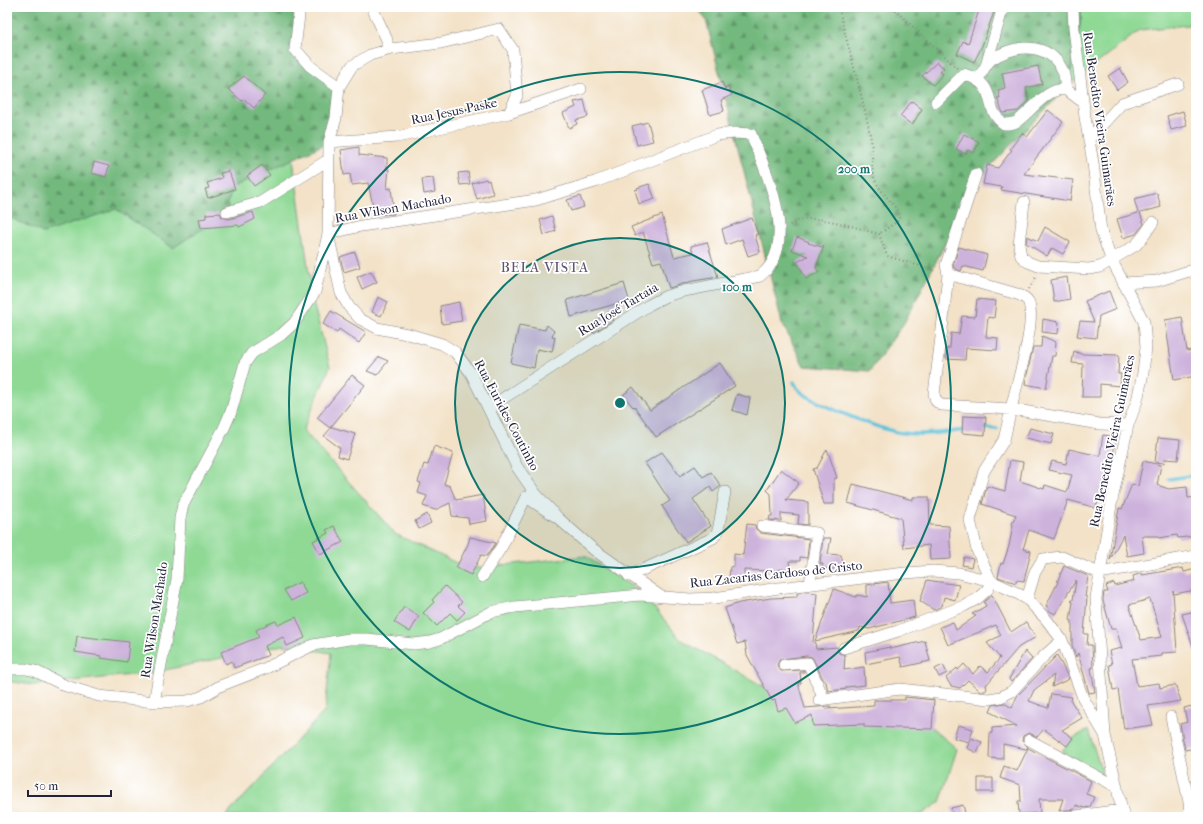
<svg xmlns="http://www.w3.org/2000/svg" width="1203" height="824" font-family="'IM FELL French Canon',serif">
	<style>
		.grass { fill: #8fd995; stroke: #587e68 }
		.forest { fill: url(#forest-firs); stroke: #4a6e5c }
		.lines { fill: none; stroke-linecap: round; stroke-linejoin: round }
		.stream { stroke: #5dc1db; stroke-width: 3.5 }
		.building { fill: #cdb2dc; fill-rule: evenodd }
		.minor-casing { stroke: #8a8281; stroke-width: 12 }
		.path { stroke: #8a8281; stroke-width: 2; stroke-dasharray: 1 3; stroke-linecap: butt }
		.minor { stroke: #fff; stroke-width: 11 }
		.ring { fill: none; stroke: #0f766e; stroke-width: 2 }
		.labels { text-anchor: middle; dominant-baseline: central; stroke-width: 3.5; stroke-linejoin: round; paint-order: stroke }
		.street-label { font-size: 13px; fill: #22223b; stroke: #fff }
		.neighbourhood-label { font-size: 14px; letter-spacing: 1px; fill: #5e5473; stroke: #fff }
		.centre { fill: #0f766e; stroke: #fff; stroke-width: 2 }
		.ring-label { font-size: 12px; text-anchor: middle; font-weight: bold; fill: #0f766e; stroke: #fff; stroke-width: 3.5; stroke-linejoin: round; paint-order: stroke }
	</style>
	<defs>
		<pattern id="forest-firs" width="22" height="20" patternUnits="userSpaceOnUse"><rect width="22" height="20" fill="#73b97e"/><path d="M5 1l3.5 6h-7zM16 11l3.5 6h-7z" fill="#5e9668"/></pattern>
	</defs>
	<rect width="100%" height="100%" fill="#fff"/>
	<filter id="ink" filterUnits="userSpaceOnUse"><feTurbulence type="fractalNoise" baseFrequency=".025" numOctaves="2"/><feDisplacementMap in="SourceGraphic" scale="8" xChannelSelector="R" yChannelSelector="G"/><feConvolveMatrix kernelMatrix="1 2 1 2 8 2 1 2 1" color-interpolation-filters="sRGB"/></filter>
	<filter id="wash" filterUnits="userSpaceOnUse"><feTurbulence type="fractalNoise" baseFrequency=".012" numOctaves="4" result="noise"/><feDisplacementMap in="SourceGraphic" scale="16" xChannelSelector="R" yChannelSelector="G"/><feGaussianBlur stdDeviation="0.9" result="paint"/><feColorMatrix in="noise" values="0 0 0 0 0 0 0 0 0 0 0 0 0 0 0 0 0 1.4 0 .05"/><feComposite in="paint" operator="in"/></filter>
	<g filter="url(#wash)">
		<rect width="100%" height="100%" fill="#f3e2c7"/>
		<path class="grass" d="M1081,7h115v17l-56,6 -72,56 13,-67z
			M296,40l-7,91 24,171 17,65 -27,63 92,104 74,35 116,-13 57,37 39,47 128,72 121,14 27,23 -17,53 -22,15h-693l100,-106 6,-58 -48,-8 -132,28 -118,12 -26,-4v-505l227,-131z
			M1088,730l15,45 -10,-4 -31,-20 11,-13z"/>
		<path class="forest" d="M7,7h286l3,33 -6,1 -1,13 50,33 -10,55 -98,46 -4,24 -54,36 -57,-39 -73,24 -36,-17z
			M697,7h384v12l-13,67 -88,91 -76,146 -34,48 -66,-5 -22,-43 -76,-303z"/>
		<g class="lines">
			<path class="stream" d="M794,382c1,2 3,6 5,8 13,13 84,41 104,43 21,3 43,-1 64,-3
				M981,428l16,1
				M1169,479l27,-4"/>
		</g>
		<g id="blocks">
			<path class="building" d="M980,7l15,2 -13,37 -8,16 -17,-8 6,-13 5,3z
				M937,62l7,6 -4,4 3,2 -10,11 -11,-9z
				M1038,66l4,18 -16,4 3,13 -11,10 -15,2 -6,-15h3l-2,-8 7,-2 -3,-15z
				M1120,68l8,14 -11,8 -9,-14z
				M244,76l21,19 -11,13 -10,-9 -2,2 -14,-12z
				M722,82l3,7 3,-2 4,8 -11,5 3,11 -14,4 -8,-25z
				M584,100l4,17 -12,3 1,4 -8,4 -6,-15 13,-6 -2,-5z
				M912,101l10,8 -10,16 -12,-9z
				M1048,110l15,12 -39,52 49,6 -3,21 -69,-11 1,-3 -19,-3 4,-19 11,3 14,-18 -2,-1 12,-16 5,4z
				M1183,111l4,15 -16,4 -4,-14z
				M648,122l5,19 -16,4 -5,-19z
				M964,134l15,8 -5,11 -6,-3 -2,4 -10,-5z
				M359,147v8l28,3v11h2l-2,20 4,-1 3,26 -19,1 -7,-32 -16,2 -2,-11 -6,1 -3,-25z
				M94,162l15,4 -3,11 -15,-4z
				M262,165l8,10 -16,11 -7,-10z
				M229,171l6,18 -27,9 -3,-9 4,-1 -2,-5 15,-5 -2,-5z
				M468,172l2,12 -10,1 -2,-12z
				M433,178l2,14 -11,2 -2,-15z
				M486,179l1,2 2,-1 4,14 -16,5 -5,-16z
				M649,184l6,15 -16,5 -4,-14 3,-1 -1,-1z
				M1157,193l4,14 -21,6 4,11 -5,6 -3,4 -13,4 -6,-19 21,-6 -4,-14z
				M580,196l4,11 -13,4 -4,-11z
				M253,212l2,7 -16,8 -1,-2 -37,3 -2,-9 7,-1v-4l14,-1 2,4 7,2z
				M662,215l12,42 19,-4 -2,-7 16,-4 11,35 -25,4 -24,7 -8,-27 -8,2 -10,-31 -8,4 -4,-9z
				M552,216l4,15 -12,4 -4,-15z
				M752,218l6,16 -3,1 5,17 -12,4 -6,-17 -16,6 -4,-16z
				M1045,227l25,15 -7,12 -11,-6 -5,8 -21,-13 1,-7 11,5z
				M797,237l12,5 -1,1 14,4 2,-1 -8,22 3,4 -13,7 -9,-17 11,-6 -16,-6z
				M959,247l28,8 -4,16 -20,-5 -2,5 -7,-3 -1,-3z
				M355,252l5,15 -16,5 -4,-15z
				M371,271l6,11 -15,7 -5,-12z
				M1067,277l3,22 -16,3 -3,-22z
				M624,283l5,17 -58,17 -4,-17z
				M1109,291l7,18 -17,7 -3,22 -19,-2 3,-15 14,1 -9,-21z
				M378,297l10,5 -7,14 -9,-4z
				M977,299l19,2 -2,17 -6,-1 -2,20 12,1 -1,12 -31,-2 -1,12 -19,-1 1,-11h3l1,-15 8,1 3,-18 13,1z
				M459,302l3,19 -20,3 -2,-18z
				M331,311l35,21 -7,11 -20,-14 -2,4 -14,-9z
				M608,312l5,8 -20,13 -5,-6z
				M1182,317l5,34 6,-1 3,26 -22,4 -9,-60z
				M1043,319l16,3 -1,12 -16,-2z
				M519,325l26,5 2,-5 7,6 -2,5 3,1 -3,15 -15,-3 -3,19 -23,-5z
				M1042,336l14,6 -1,14h-3l-6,32 -21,-4 8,-37h8z
				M1074,351l7,3 38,1 -1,19h3l-1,12 -20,-2v13h-18l1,-33 -11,-1z
				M379,357l9,4 -11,14 -10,-4z
				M720,363l15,23 -79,51 -22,-31 -1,1 -10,-12 10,-8 17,23z
				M352,375l13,10 -35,43 -13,-10z
				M737,394l13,4 -3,17 -15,-5z
				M963,416l23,1 -1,18 -23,-2z
				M332,427l23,7 -8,25 -9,-3 2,-8 -16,-12z
				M1030,428l24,6 -3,10 -25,-6z
				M1103,435l14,2 -11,46h2l-2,10 -6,-1 -4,16 -28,-8 -14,39 -25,-9 -6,19 8,2 -7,30 -8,-1v3l-18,-6 3,-14 2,1 6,-18 4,-21 -1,-1 4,-9 -34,-11 5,-18 18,5 5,-31 13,2 -3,19 24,8 1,-4 22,7 5,-17 -23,-5 3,-9 14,3 3,-15 31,7z
				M1158,438l22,2 -2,20 -13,-1 -1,4 -9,-1z
				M434,446l19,7 -9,31 6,2 6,14 27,-5 4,26 -18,3 -1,-6 -16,-2 -2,-13 -15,7 -12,-4 4,-10 -9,-3 3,-10 -3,-1 6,-18 4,1z
				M827,449l10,29 -3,1v25h-10l-11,-35 4,-1z
				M662,452l18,24 15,-10 8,11 8,-5 10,14 -8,6 -3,-5 -17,12 18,27 -25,16 -24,-36 8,-5 -25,-38z
				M1143,461l18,4 -4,20 12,4 18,-2 1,11 8,-1v39l-18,2 -1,-3 -18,3v-2h-17l2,17 -17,3 -4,-21 -13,25 9,-52 3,1 10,-25 6,2z
				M781,469l18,14 -13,17 22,2v23l-10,-1 1,-9 -18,-2v8l-12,-1 1,-4h2l-1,-22 -4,-4z
				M853,484l60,16v-3h16l1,28 19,1 2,33 -21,1 -1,-15 -25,3 -3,-30 -53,-15z
				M427,514l4,9 -12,6 -4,-8z
				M747,524l8,1 1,4 5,4 48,6 -2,19 -7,-1v4h-11l1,7 -19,3 -27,-1v10h-15l1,-13 4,-1v-12l9,1z
				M334,526l9,16 -23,12 -7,-13 15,-8 -2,-3z
				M470,537l26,6 -9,13 -6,-1 -10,20 -15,-7 12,-24z
				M823,538h8l-3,16 13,1 4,15 -23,-2 1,-4h-3z
				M964,557l9,2 -2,8 -9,-2z
				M1064,566l24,10 -3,21h2l-3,37h4l-1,11h5l1,23h-2l4,24 -6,1 -11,-40 -2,4 -4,-11v-25l-2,-1 3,-18 -2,-1 2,-1 3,-20 -21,34 -7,-4 1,-2 -3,-2 12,-24h-1z
				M1183,568l1,4 12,-3v21l-22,4 -1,-3 4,61 -15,1v3l-30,3 5,27 22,-3 1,5 15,-3 6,16 -33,5 5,19 -29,4 -6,-40 -5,1 -4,-25 3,-1 -3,-13 13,-3 -6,-19h-5l-8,-29 1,-8h4l-2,-6 8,-3 1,3 19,-5 -1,-5 9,-3v2zM1150,599l12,38 -21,3 -12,-35z
				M927,580l32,5 -4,15 -11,-3 -2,9 -8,4 -14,-9z
				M300,582l6,11 -15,8 -7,-11z
				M888,582l2,21 23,-3 2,17 -46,12 -9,-2 -1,4 -44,10 19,-52 22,8 1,-2 10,2v-12z
				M445,586l17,16 -4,4 7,6 -8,8 -7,-7 -13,13 -14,-13 11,-11 -2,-2z
				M807,592l10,1 -4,49 2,1 1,6 21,-2 2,6 6,2 -1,15 20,-3 1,18 -19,2v2l-18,2 -2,-9 -2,-1 -12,-24 -5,-1 -27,3 -3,6 4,6 23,-1v2h-4l1,11h-3l7,25 25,-2 1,1 -5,2 48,-3v-6h31v-3l29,3 -2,29 -68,-2v-3l-51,2 -1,-11 -17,8 -9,-15 -8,3 -3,-11 -3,1 -25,-46 -2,-13 -8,2 -12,-36 14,-5 32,-5 26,-1v-4z
				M992,595l19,37 15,-10 10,15 -17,10 -33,38 1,4 -2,2h-5l-12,-11 -8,8 -9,-2 -5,-8 11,-10 1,2 6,-6 9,10 7,-8 8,6 12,-14 -13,-15 14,-8 -5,-10 -48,20 -8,-18 13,-5 3,8 20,-14 -4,-2 14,-8 -2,-4z
				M404,607l15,9 -9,16 -16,-10z
				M1196,611v41h-1l-13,-38z
				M296,617l9,21 -18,8 -4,-9 -18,9 4,9 -35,13 -2,-7 -6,3 -5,-12 38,-15 -3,-7 12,-6 8,-3 2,4z
				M77,636l52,6 -2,20 -26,-4v-2l-26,-4z
				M925,641l5,20 -27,6 -3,-10 -34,7 -1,-12 25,-5v2z
				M1025,651l7,8 -21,23 -2,-3z
				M1057,655l12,24 -17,8 2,-12 -20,15 -5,11 19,7 3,-14 21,3 -1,4 11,17 -20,12 11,8 -6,8 -23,-17 -7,8 -8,-4 -6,3 -1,5 6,6 -2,2 -23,-5v15l-14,-1 1,-25h2v-5l25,-2 -27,-14 3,-7 11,-2 8,5 5,-12z
				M943,665l4,8 -8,4 -4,-8z
				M1196,705v43l-11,2 -5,-26 7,-2 -3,-14z
				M958,725l15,4 -4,13 -15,-4z
				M971,738l11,4 -5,11 -10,-5z
				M1028,748l63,33 -5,13 8,3 -4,10 -6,1 -8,-3 -1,4 -16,2 4,-12h-24l1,14 -21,1 -1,-13h3l-1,-16 -20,-7 4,-12 13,5z
				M978,778h15v14h-15z
				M963,805l3,12h-13l-2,-9z"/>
		</g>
	</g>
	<g filter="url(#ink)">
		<use href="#blocks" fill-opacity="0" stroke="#8a8281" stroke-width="1"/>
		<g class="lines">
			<g class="minor-casing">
				<path id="minor" d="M297,7l2,8 -4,34 15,17 29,21
					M372,7l15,33v10
					M1073,7l1,22 11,88 8,46 8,68 10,28 33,63 2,25 -3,26 -6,28 -9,24 -17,80 -15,93 9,137 17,75 3,7
					M986,66l17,-59
					M978,79c4,-6 8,-16 14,-20 23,-15 56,-17 70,10 3,5 3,15 4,21
					M936,102l28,-28c37,12 17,34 40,50 4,0 8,0 12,-2 13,-8 35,-40 52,-31 5,3 10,8 15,11
					M509,113l8,-17 -4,-46 -14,-21 -58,14 -50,6 -21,6 -18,11 -13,21 -3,31 -7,24 -1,92 13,59 8,14 11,12 17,9 35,7 30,9 13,8 16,21 46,94 18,26 23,25
					M1089,139l33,-36 56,-19
					M329,142l68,-5 112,-24 72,-24
					M1024,202l-5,43 2,11 7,6 10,4 51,3 11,-2 36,-22 9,-11 8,-12
					M227,212l34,-10 67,-42
					M948,274l69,20c5,2 10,4 12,9 7,22 -13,82 -18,106l88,15 29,1
					M1123,283l34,-2 32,-10 7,1
					M762,526l55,7 -7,51
					M629,576l84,-38 5,-7 7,-39
					M482,577l20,-31 24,-49 32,21 35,31 67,47
					M1027,599l8,-27 8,-13 19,-2 37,16 97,-17
					M844,648l54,-17 66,-25 13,-7 11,-10 3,-8 -14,-31 -7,-30 14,-49 20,-31 7,-31 -70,-4 -5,-4 -2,-7 8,-65 6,-55 -2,-9 30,-91
					M784,665l24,-2 16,36
					M7,669h19l9,2 31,15 33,10 55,6 33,-1 14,-4 19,-11 46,-18 47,-23 36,-6h18l47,5 16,-2 10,-3 51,-27 24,-5 125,-12 50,4 24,-1 65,-10 126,-15 28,-2 26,2 32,8 24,11 12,7 19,20 16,21 21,58 22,37
					M819,700l81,-11 89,10 12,-2 11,-6 31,-34 19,-17
					M154,702l23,-123 3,-61 3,-13 41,-77 7,-16 14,-49 7,-10 29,-18 13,-12 21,-31 13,-58 33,-8 175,-26 59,-18 122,-47 17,-2 17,1c15,38 50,111 9,142l-76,15 -18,5 -17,9 -161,103
					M1171,717l18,85 1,15
					M1029,740l88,47
					M1069,817l53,-7"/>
			</g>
			<path class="path" d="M829,7l10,2 22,-2
				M892,7l65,61
				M839,9c10,43 24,87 32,131 2,12 0,25 3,37 5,17 28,31 25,43l-20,14
				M790,225c18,-16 68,4 89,9l8,22 50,15
				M1029,289l7,-12"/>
			<use href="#minor" class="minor"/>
		</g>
	</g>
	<circle cx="620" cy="403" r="165" fill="#0f766e" fill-opacity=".12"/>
	<g class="ring">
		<circle cx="620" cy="403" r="165"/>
		<circle cx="620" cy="403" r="331"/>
	</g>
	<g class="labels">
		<g class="street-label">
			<text transform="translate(454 111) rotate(-12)">Rua Jesus Paske</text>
			<text transform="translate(1100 119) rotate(82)">Rua Benedito Vieira Guimarães</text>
			<text transform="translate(393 208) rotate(-10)">Rua Wilson Machado</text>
			<text transform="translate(618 309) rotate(-31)">Rua José Tartaia</text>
			<text transform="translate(507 415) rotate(62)">Rua Eurides Coutinho</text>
			<text transform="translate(1112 441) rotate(-78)">Rua Benedito Vieira Guimarães</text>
			<text transform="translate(776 574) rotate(-6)">Rua Zacarias Cardoso de Cristo</text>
			<text transform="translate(154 620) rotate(-81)">Rua Wilson Machado</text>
		</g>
		<g class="neighbourhood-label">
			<text x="545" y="267">BELA VISTA</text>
		</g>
	</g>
	<circle cx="620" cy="403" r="6" class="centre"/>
	<g class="ring-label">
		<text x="854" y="173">200 m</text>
		<text x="737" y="291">100 m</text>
	</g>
	<rect width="1203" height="824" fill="none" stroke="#fff" stroke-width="24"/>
	<path d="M28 790v6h83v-6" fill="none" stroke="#22223b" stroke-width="2"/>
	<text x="34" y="790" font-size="12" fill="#22223b" stroke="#ffffff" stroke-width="3" paint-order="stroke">50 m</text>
</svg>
